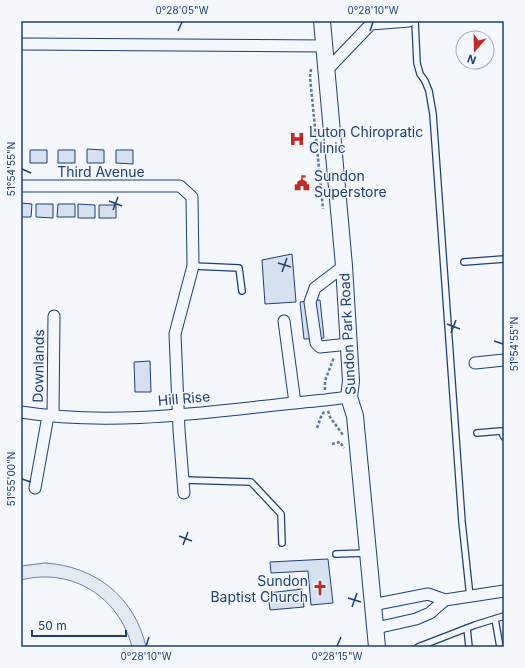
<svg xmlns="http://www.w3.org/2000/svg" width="525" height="668" font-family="Inter,sans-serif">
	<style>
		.green { fill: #e3e9f0; stroke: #687fa3 }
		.building { fill: #d5e0f0; stroke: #1d3f73 }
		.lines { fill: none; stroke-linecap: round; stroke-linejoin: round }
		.lane-casing { stroke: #1d3f73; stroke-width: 8 }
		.street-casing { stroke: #1d3f73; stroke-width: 13 }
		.secondary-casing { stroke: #1d3f73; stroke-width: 18 }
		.path { stroke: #5e769c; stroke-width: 2.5; stroke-dasharray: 3 2; stroke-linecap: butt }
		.lane { stroke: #f4f7fb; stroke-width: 5.5 }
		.street { stroke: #f4f7fb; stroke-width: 11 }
		.secondary { stroke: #f4f7fb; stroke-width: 16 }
		.ticks { fill: none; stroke: #1d3f73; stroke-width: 1.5 }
		.labels { text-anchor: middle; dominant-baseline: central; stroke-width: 3; stroke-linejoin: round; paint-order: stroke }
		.poi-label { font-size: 14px; fill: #1d3f73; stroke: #f4f7fb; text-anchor: start }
		.street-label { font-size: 14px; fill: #1d3f73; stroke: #f4f7fb }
		.neatline { fill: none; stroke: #1d3f73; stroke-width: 1.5 }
		.ticks-label { font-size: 10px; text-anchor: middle; fill: #1d3f73 }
	</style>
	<rect width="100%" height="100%" fill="#f4f7fb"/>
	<path class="green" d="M45,563c50,3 90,34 101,84h-14c-13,-50 -60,-80 -111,-67v-14z"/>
	<path class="building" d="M87,149l17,1v13h-17z
		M30,150h17v13h-17z
		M58,150h17v13h-17z
		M116,150h17v14l-17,-1z
		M21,203l11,1 -1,13h-10z
		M36,204h17v14l-17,-1z
		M58,204h17v13h-18z
		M78,204l17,1v13h-17z
		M99,205h17v13h-17z
		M292,254l4,48 -31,2 -3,-44z
		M320,300l4,38 -20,1 -4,-37z
		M150,361l1,31h-16l-1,-30z
		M328,559l5,44 -22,2 -3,-34 -37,2 -1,-11z
		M302,589l2,18 -34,3 -2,-17z"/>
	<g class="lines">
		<g class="lane-casing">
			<path id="lane" d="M415,21l2,42 3,11 5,7 4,10 4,23 29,408 8,75
				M464,262l40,-3
				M193,266l46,2 3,23
				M477,433l24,-2 3,6
				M183,480l68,2 30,32 1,29
				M336,554l30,-1
				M495,619l5,28
				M467,628l2,19
				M418,647l57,-22 29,-9"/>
		</g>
		<g class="street-casing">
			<path id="street" d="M371,24l38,-3
				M21,44l304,2
				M327,70l44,-46
				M21,186h159l12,11 1,69 -18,68 4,96 5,63
				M344,266l-29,22 -5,14 6,41 4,4 29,-3
				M284,321l11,82
				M475,363l29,-3
				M21,412c100,16 204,-3 304,-12l24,-3
				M53,416l1,-100
				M35,488l13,-72
				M372,605l56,-11 17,6 59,-9
				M376,628l40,-9 14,-6 15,-13"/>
		</g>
		<g class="secondary-casing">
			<path id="secondary" d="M322,21l22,245 7,115 -2,16 6,19 22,231"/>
		</g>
		<path class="path" d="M311,69l-1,8 13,132
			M325,390v-9l9,-24
			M328,411l2,6 13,18
			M317,428l5,-14 4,-3
			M332,444l8,-2 4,6"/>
		<use href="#lane" class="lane"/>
		<use href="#street" class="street"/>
		<use href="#secondary" class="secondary"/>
	</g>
	<path class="ticks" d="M178,31l4,-9M370,31l3,-9M22,169l9,4M109,201l13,5M113,210l5,-13M278,263l13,4M282,272l5,-14M447,324l13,5M451,333l5,-13M494,341l9,3M22,479l9,3M179,536l13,5M183,545l5,-13M348,598l13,4M352,607l5,-14M146,646l3,-9M337,646l4,-9"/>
	<defs>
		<g id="hospital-bare" transform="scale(1.2)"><path d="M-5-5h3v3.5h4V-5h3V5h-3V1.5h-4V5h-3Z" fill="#c62828" stroke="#f4f7fb" stroke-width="2.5" paint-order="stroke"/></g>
		<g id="civic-bare" transform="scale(1.2)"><path d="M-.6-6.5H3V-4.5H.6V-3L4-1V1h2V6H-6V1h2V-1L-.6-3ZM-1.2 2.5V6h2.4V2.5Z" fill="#c62828" stroke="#f4f7fb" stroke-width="2.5" paint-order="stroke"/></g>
		<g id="church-bare" transform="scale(1.2)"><path d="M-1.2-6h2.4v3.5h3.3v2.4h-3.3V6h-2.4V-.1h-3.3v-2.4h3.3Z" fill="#c62828" stroke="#f4f7fb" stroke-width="2.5" paint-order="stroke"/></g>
	</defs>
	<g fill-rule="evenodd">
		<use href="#hospital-bare" x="297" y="139"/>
		<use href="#civic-bare" x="302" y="183"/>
		<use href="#church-bare" x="320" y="588"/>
	</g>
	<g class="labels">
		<g class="poi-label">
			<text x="309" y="131">Luton Chiropratic<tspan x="309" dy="16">Clinic</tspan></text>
			<text x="314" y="175">Sundon<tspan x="314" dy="16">Superstore</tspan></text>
			<text x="308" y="580" text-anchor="end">Sundon<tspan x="308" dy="16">Baptist Church</tspan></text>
		</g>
		<g class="street-label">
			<text x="101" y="171">Third Avenue</text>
			<text transform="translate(347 334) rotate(-93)">Sundon Park Road</text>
			<text transform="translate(38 366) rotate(-89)">Downlands</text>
			<text transform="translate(184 398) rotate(-5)">Hill Rise</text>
		</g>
	</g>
	<rect width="525" height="668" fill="none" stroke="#f4f7fb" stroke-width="44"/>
	<g transform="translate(475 50) rotate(200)"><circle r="19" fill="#f4f7fb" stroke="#9eadc5"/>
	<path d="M0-3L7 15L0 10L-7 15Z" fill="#c62828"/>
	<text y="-6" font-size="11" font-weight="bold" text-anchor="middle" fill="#1d3f73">N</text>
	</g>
	<path d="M32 630v6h94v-6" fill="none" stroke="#1d3f73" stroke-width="2"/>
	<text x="38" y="630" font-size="12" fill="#1d3f73" stroke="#f4f7fb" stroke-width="3" paint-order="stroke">50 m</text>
	<rect x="22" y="22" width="481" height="624" class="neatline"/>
	<g class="ticks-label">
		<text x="182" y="14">0°28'05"W</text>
		<text x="373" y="14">0°28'10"W</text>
		<text transform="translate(11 169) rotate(-90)" y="4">51°54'55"N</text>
		<text transform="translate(514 344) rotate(-90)" y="4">51°54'55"N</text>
		<text transform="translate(11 479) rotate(-90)" y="4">51°55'00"N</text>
		<text x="146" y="660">0°28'10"W</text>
		<text x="337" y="660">0°28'15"W</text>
	</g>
</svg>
